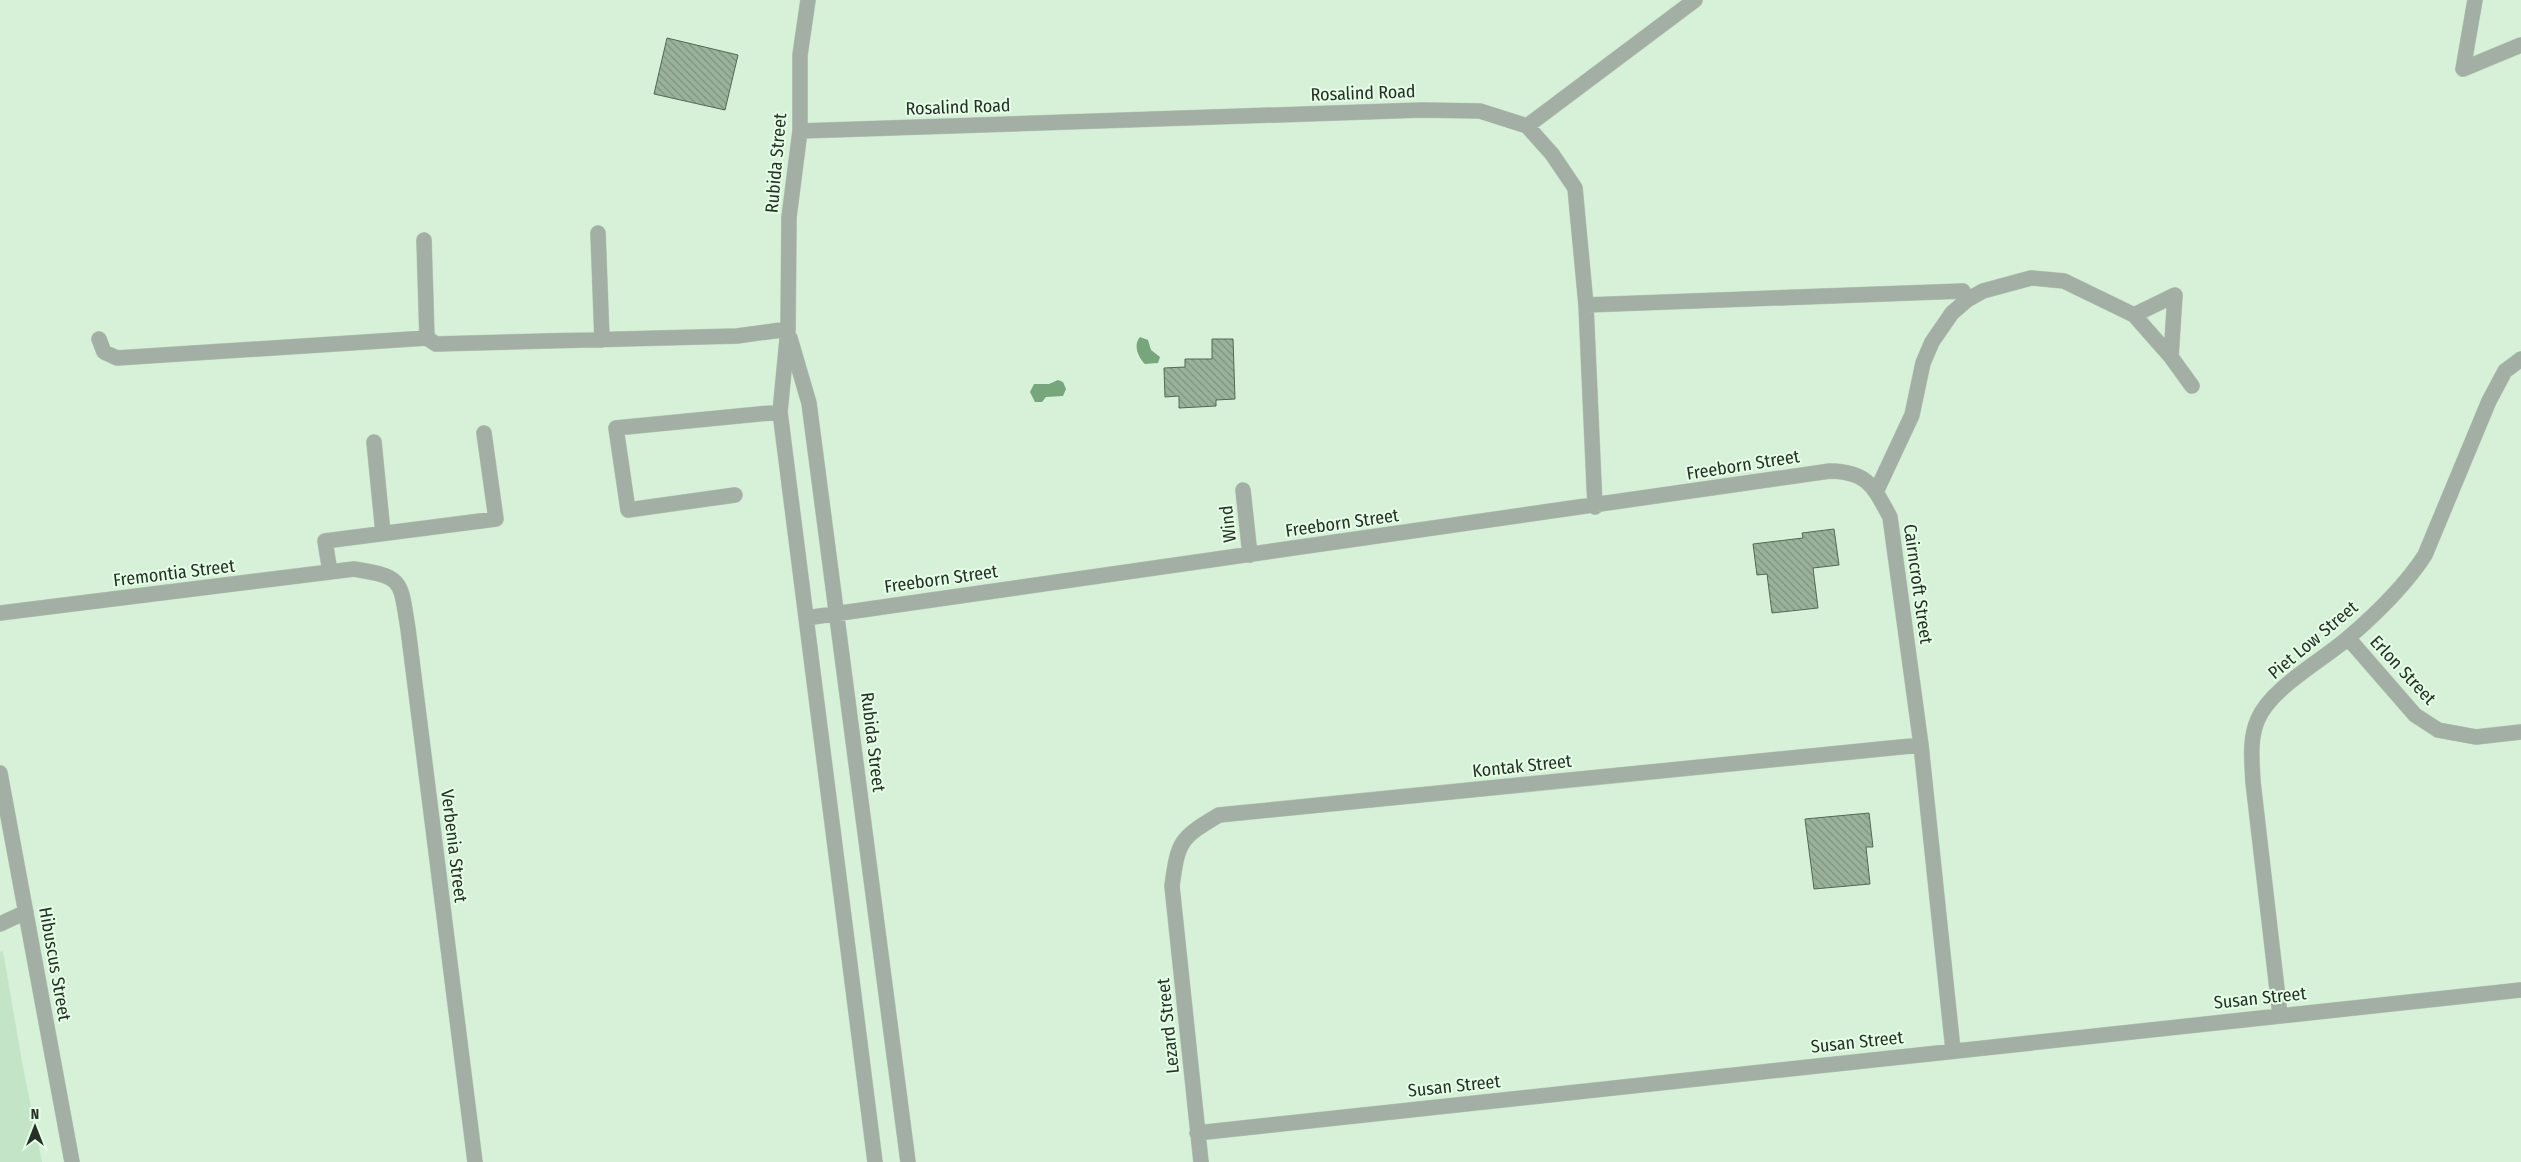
<svg xmlns="http://www.w3.org/2000/svg" width="2521" height="1162" font-family="'Fira Sans Condensed',sans-serif">
	<style>
		.built { fill: #c4e4c7 }
		.water { fill: #77a57c }
		.building { fill: url(#building-back-hatch); stroke: #526854 }
		.lines { fill: none; stroke-linecap: round; stroke-linejoin: round }
		.minor-casing { stroke: #b7ceb9; stroke-width: 16 }
		.minor { stroke: #a3aea4; stroke-width: 15 }
		.labels { text-anchor: middle; dominant-baseline: central; stroke-width: 4; stroke-linejoin: round; paint-order: stroke }
		.street-label { font-size: 18px; fill: #273027; stroke: #e5ffe7 }
	</style>
	<defs>
		<pattern id="building-back-hatch" width="6" height="6" patternUnits="userSpaceOnUse" patternTransform="scale(1.25)"><rect width="6" height="6" fill="#9ab29c"/><path d="M-1 5l2 2M0 0l6 6M5-1l2 2" fill="none" stroke="#7e917f"/></pattern>
	</defs>
	<rect width="100%" height="100%" fill="#d7f1d9"/>
	<path class="built" d="M3,951l19,111 20,100h-42v-210z"/>
	<path class="water" d="M1140,337l8,3 3,10 9,7 -2,6 -13,1c-7,-7 -12,-19 -5,-27z
		M1058,380l5,2 3,7 -3,7 -17,1 -4,5h-7l-5,-10 4,-8h15z"/>
	<path class="building" d="M667,38l71,17 -13,55 -71,-16z
		M1212,339h21l2,60 -19,1v6l-37,2v-12l-14,1 -1,-29 21,-1v-8h27z
		M1834,529l5,36 -26,3 5,40 -46,5 -5,-39 -10,1 -4,-31 50,-6 -1,-5z
		M1869,813l4,34h-7l4,37 -56,5 -9,-70z"/>
	<g class="lines">
		<g class="minor-casing">
			<path id="minor" d="M808,0l-8,55v76l-11,86 -1,112 -8,83 95,750
				M2463,69l12,-69
				M2463,69l58,-24
				M1527,126l168,-126
				M800,131l622,-21 58,1 47,15 25,28 23,34 11,117 9,202
				M598,233l4,107
				M424,240l3,98 9,6 301,-8 51,-7
				M1586,305l377,-14
				M2134,315l41,-20 -4,62
				M790,338l19,65 99,759
				M99,339l5,13 13,6 310,-20
				M374,442l9,91
				M1243,490l7,65
				M1876,492l36,-77 11,-52 9,-21 20,-29 15,-13 16,-9 48,-13 33,3 70,34 37,42 21,29
				M735,495l-107,15 -12,-82 164,-16
				M330,572l-5,-31 171,-22 -12,-86
				M0,613l354,-44c50,8 46,11 54,60l67,533
				M806,618l1024,-147c38,1 43,15 60,46l31,228 32,305
				M2348,638l67,77 23,15 38,7 45,-5
				M0,773l72,389
				M0,924l26,-12
				M2280,1015l-27,-233c-1,-21 -4,-43 5,-63 13,-31 65,-59 90,-81 28,-24 57,-52 77,-83l64,-154 16,-30 16,-12
				M1197,1133l1324,-143
				M1201,1162l-29,-276c6,-45 8,-48 47,-71l702,-70"/>
		</g>
		<use href="#minor" class="minor"/>
	</g>
	<g class="labels">
		<g class="street-label">
			<text transform="translate(1363 93) rotate(-2)">Rosalind Road</text>
			<text transform="translate(958 107) rotate(-2)">Rosalind Road</text>
			<text transform="translate(776 163) rotate(-85)">Rubida Street</text>
			<text transform="translate(1743 465) rotate(-9)">Freeborn Street</text>
			<text transform="translate(1342 523) rotate(-8)">Freeborn Street</text>
			<text transform="translate(1228 524) rotate(-96)">Wind</text>
			<text transform="translate(174 573) rotate(-7)">Fremontia Street</text>
			<text transform="translate(941 579) rotate(-8)">Freeborn Street</text>
			<text transform="translate(1918 584) rotate(82)">Cairncroft Street</text>
			<text transform="translate(2313 640) rotate(-40)">Piet Low Street</text>
			<text transform="translate(2403 670) rotate(47)">Erlon Street</text>
			<text transform="translate(873 742) rotate(83)">Rubida Street</text>
			<text transform="translate(1522 766) rotate(-6)">Kontak Street</text>
			<text transform="translate(454 846) rotate(83)">Verbenia Street</text>
			<text transform="translate(55 964) rotate(80)">Hibuscus Street</text>
			<text transform="translate(2260 998) rotate(-6)">Susan Street</text>
			<text transform="translate(1168 1026) rotate(-96)">Lezard Street</text>
			<text transform="translate(1857 1042) rotate(-6)">Susan Street</text>
			<text transform="translate(1454 1086) rotate(-6)">Susan Street</text>
		</g>
	</g>
	<g transform="translate(35 1127)" stroke="#e5ffe7" stroke-width="4" paint-order="stroke">
	<path d="M0-4L9 19L0 12L-9 19Z" fill="#273027"/>
	<text y="-8" font-size="14" font-weight="bold" text-anchor="middle" fill="#273027">N</text>
	</g>
</svg>
